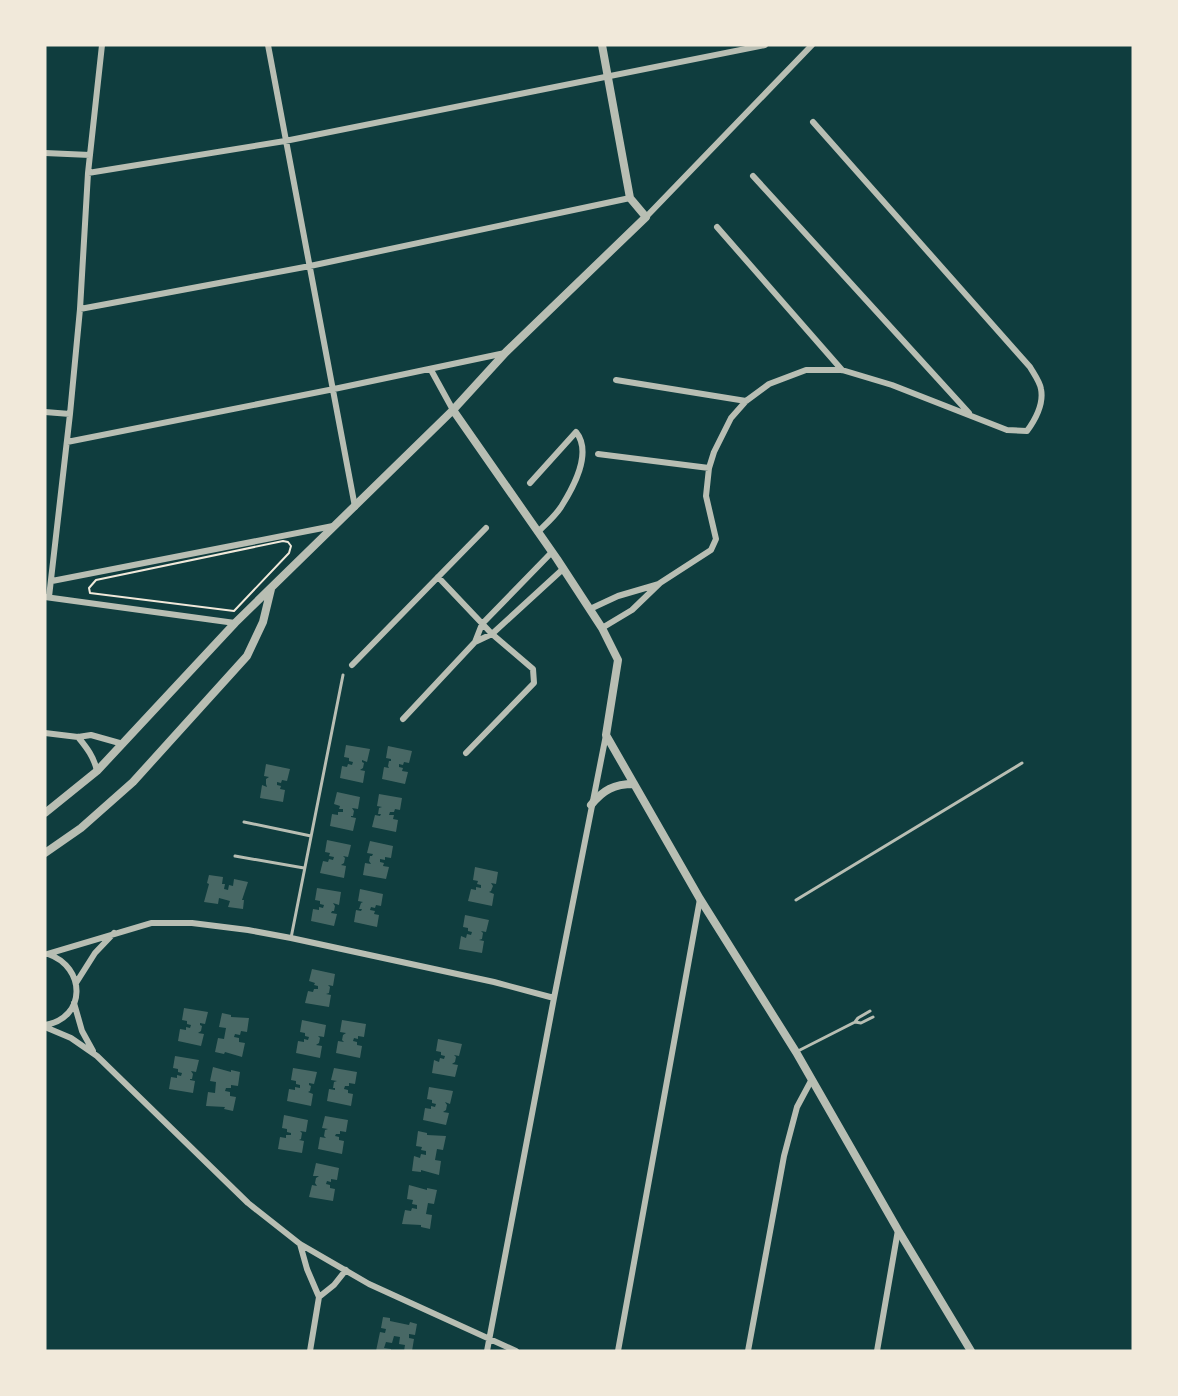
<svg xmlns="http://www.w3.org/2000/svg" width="1178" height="1396" font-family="'Public Sans',sans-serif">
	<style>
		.building { fill: #486865 }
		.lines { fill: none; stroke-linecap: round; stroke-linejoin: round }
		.path { stroke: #f1e9da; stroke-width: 2 }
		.service { stroke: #b8beb3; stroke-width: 3 }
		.minor { stroke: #b8beb3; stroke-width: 6 }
		.tertiary { stroke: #b8beb3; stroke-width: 8 }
	</style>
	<rect width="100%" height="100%" fill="#0f3d3e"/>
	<path class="building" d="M346,745l24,4 -3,13 -5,-2v2l2,1 -1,5 -3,2 5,1 -2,12 -23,-5 2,-12 5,1 1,-3 4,1 1,-3 -4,-1v-3l-5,-1z
		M388,746l24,5 -3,12 -5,-1 -1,3 -4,-1v3l4,1 -1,3 6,1 -3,12 -23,-5 2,-12 5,1 -1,-2 1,-5h2v-2l-5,-1z
		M266,764l24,5 -3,12 -5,-1 -1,3 -4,-1v3l4,1 -1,3 5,1 -2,12 -23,-4 2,-13 5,2 -1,-3v-5l3,-2 -5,-1z
		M337,792l23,5 -2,12 -6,-1 2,3 -1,5h-2v1l5,1 -3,13 -23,-5 2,-12 6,1v-3h5v-3h-4l1,-3 -6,-2z
		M379,794l23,4 -2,12 -5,-1 -1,3h-4l-1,3h5l-1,4 5,1 -2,12 -24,-5 3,-12 5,1 1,-2h-3l1,-6 3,-1 -5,-1z
		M327,840l24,5 -3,12 -5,-1 2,2 -1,5 -3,2 5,1 -2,12 -24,-5 3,-12 5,1 1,-3 4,1 1,-3 -5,-1 1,-3 -5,-1z
		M370,841l23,5 -2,12 -6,-1v3l-5,-1v3l4,1 -1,3 6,1 -3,12 -23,-4 2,-12 6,1 -2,-3 1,-5h2l1,-2 -6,-1z
		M475,867l23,5 -2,12 -5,-1 2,3 -2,5 -2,1 5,2 -2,12 -24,-5 3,-12 5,1v-3l5,1v-3l-4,-1 1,-3 -5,-1z
		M209,875l14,2 -1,7h3l-1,5 4,1 1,-5 4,1 1,-7 14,3 -6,18h2l-1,9 -15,-2 2,-6 -11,-3 -1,6 -14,-2 5,-18 -2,-1z
		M317,888l24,4 -2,13 -6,-2 2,3 -1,5h-2l-1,2 6,1 -3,12 -23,-5 2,-12 6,1v-3l4,1 1,-3 -4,-1v-3l-5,-1z
		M360,889l23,5 -2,12 -5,-1 -1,3 -4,-1 -1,3 5,1 -1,3 5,1 -2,12 -23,-5 2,-12 5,1 1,-2h-3l2,-6 2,-1 -5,-1z
		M465,915l24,5 -3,12 -5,-1 2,2 -1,6 -3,1 5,1 -2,12 -23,-4 2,-13 5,2 1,-4 4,1 1,-3 -4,-1v-3l-5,-1z
		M312,969l23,5 -2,12 -5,-1 2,2 -1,6 -3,1 5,1 -2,12 -24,-4 3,-12 5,1 1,-3h4v-3l-4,-1 1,-2 -6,-2z
		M184,1008l24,4 -3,12 -5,-1v2l2,1 -1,5 -3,2 6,1 -3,12 -23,-5 2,-12 6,1v-3l4,1 1,-3 -4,-1v-3l-5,-1z
		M222,1013l9,2v2l18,1 -2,14 -6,-1 -1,4 -5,-1 -1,3 5,1v4l6,1 -3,14 -17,-5 -1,2 -9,-2 3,-14 6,1 2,-11 -7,-1z
		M302,1020l24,5 -2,12 -6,-1 2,2 -1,5 -3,2 6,1 -2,12 -24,-5 2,-12 6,1v-3l4,1 1,-3 -4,-1v-3l-5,-1z
		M342,1020l24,4 -2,13 -6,-1v3l-4,-1 -1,3 4,1v3l5,1 -2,12 -24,-5 2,-12 6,1 -2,-2 1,-5 3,-2 -6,-1z
		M438,1039l24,5 -3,12 -5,-1 2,2 -1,5 -3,2 6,1 -3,12 -23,-4 2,-13 5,2 1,-4 4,1 1,-3 -4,-1v-3l-5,-1z
		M175,1056l24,4 -3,12 -5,-1 2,3 -1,5h-2v1l5,1 -2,12 -24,-4 2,-12 6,1v-3l4,1 1,-3 -4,-1v-3l-5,-1z
		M213,1067l18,5v-2l9,2 -2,14 -7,-1v3h-5l-1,3 5,1v4l6,1 -3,14 -9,-2 1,-2 -19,-1 2,-14 7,1 1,-11 -6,-1z
		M293,1068l24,4 -3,12 -5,-1v2l2,1 -1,5 -2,1 5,2 -2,12 -24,-5 2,-12 6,1v-3l5,1v-3l-4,-1v-3l-5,-1z
		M334,1068l23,4 -2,12 -6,-1v3h-4l-1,3 4,1v3l5,1 -2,12 -24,-5 2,-12 6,1v-2h-2l1,-6 3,-1 -6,-1z
		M429,1087l24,4 -3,13 -5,-2 2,3 -1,5 -3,2 6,1 -3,12 -23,-5 2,-12 6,1v-3l4,1 1,-3 -4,-1v-3l-5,-1z
		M284,1115l24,5 -2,12 -6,-1 2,2 -1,6 -2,1 5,1 -2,12 -24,-4 2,-12 6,1v-3h5v-2l-4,-1v-3l-5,-1z
		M325,1116l23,4 -2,12 -6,-1v3h-4l-1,2 4,1v3l5,1 -2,13 -24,-5 2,-12 6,1 -2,-2 1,-6 3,-1 -6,-1z
		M418,1131l9,2v2l19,1 -3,14 -6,-1 -2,11 6,1 -2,14 -18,-5v2l-9,-1 2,-15 6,2 1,-4 5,1v-4l-5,-1 1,-3 -6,-1z
		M316,1163l23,5 -2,12 -6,-1v3l-4,-1 -1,3 4,1v3l5,1 -2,12 -24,-4 3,-12 5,1 -2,-3 1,-5 3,-2h-6z
		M409,1185l18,5v-2l10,2 -3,14 -6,-1 -2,11 6,1 -2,14 -9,-2v-2l-19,-1 3,-14 6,1 1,-3 5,1v-4l-5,-1 1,-4 -6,-1z
		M383,1317l7,1v3l19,4 1,-3 7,2 -2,11 -6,-1v4l5,1 -2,12h-8l1,-6 -6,-1 1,-7 -6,-1 -2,7 -6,-1 -2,6 7,1v2h-15l4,-19 5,1 1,-4 -5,-1z"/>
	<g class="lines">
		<path class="path" d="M283,541l5,1 3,4 -2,7 -55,58 -144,-18 -1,-5 7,-8z"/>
		<path class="service" d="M244,822l67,14
			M235,856l69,12
			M796,900l226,-137
			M291,938l52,-263
			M855,1022l6,1 12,-6
			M798,1051l57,-29 3,-4 12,-7"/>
		<path class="minor" d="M268,45l87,462
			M45,153l45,2
			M88,173l197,-32 480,-96
			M753,176l216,237
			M646,217l166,-172
			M717,227l125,143
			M80,309l230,-43 320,-68
			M431,370l22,40
			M616,380l130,21
			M45,412l25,2
			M67,442l267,-53 171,-36
			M598,454l111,14
			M530,483l46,-51c17,21 -3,56 -15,75 -6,9 -15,17 -23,25
			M438,577l54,57 41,35 1,14 -68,70
			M52,581l281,-55
			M45,597l190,26
			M49,597l21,-183 10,-105 8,-136 14,-128
			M590,609l28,-13 41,-12
			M602,628l30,-18 28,-27 51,-33 5,-11 -10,-43 3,-28 5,-16 17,-34 15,-17 23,-17 37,-14h36l50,15 115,45 20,1c8,-11 17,-27 14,-42 -1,-7 -7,-15 -11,-22l-217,-245
			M475,642l7,-18 70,-72
			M352,665l134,-137
			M403,719l72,-77 17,-8 71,-65
			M45,733l33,4 13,-2 32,9
			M78,737c9,11 16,20 19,34
			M47,954l104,-31h41l56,7 43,8 203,44 60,16
			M76,983l19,-30 19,-20
			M74,1003l8,28 11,20
			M45,1025c42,-7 41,-58 3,-71
			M45,1027l26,11 26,18 151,147 52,41 69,40 147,67
			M300,1244l7,25 12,28 -9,54
			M319,1297l15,-12 12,-15
			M487,1351l67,-353 52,-263
			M618,1351l82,-452
			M748,1351l36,-195 13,-49 15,-28
			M877,1351l21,-121"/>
		<path class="tertiary" d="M453,410l104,149 45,69 16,32 -12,75 94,164 96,153 102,178 73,121
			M591,805c12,-15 23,-21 43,-21
			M45,813l52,-42 138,-148 218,-213 53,-58 140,-135 -16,-19 -28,-153
			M45,853l36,-25 52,-46 114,-126 16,-34 8,-33"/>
	</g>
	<rect width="1178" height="1396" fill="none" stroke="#f1e9da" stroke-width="93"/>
</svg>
